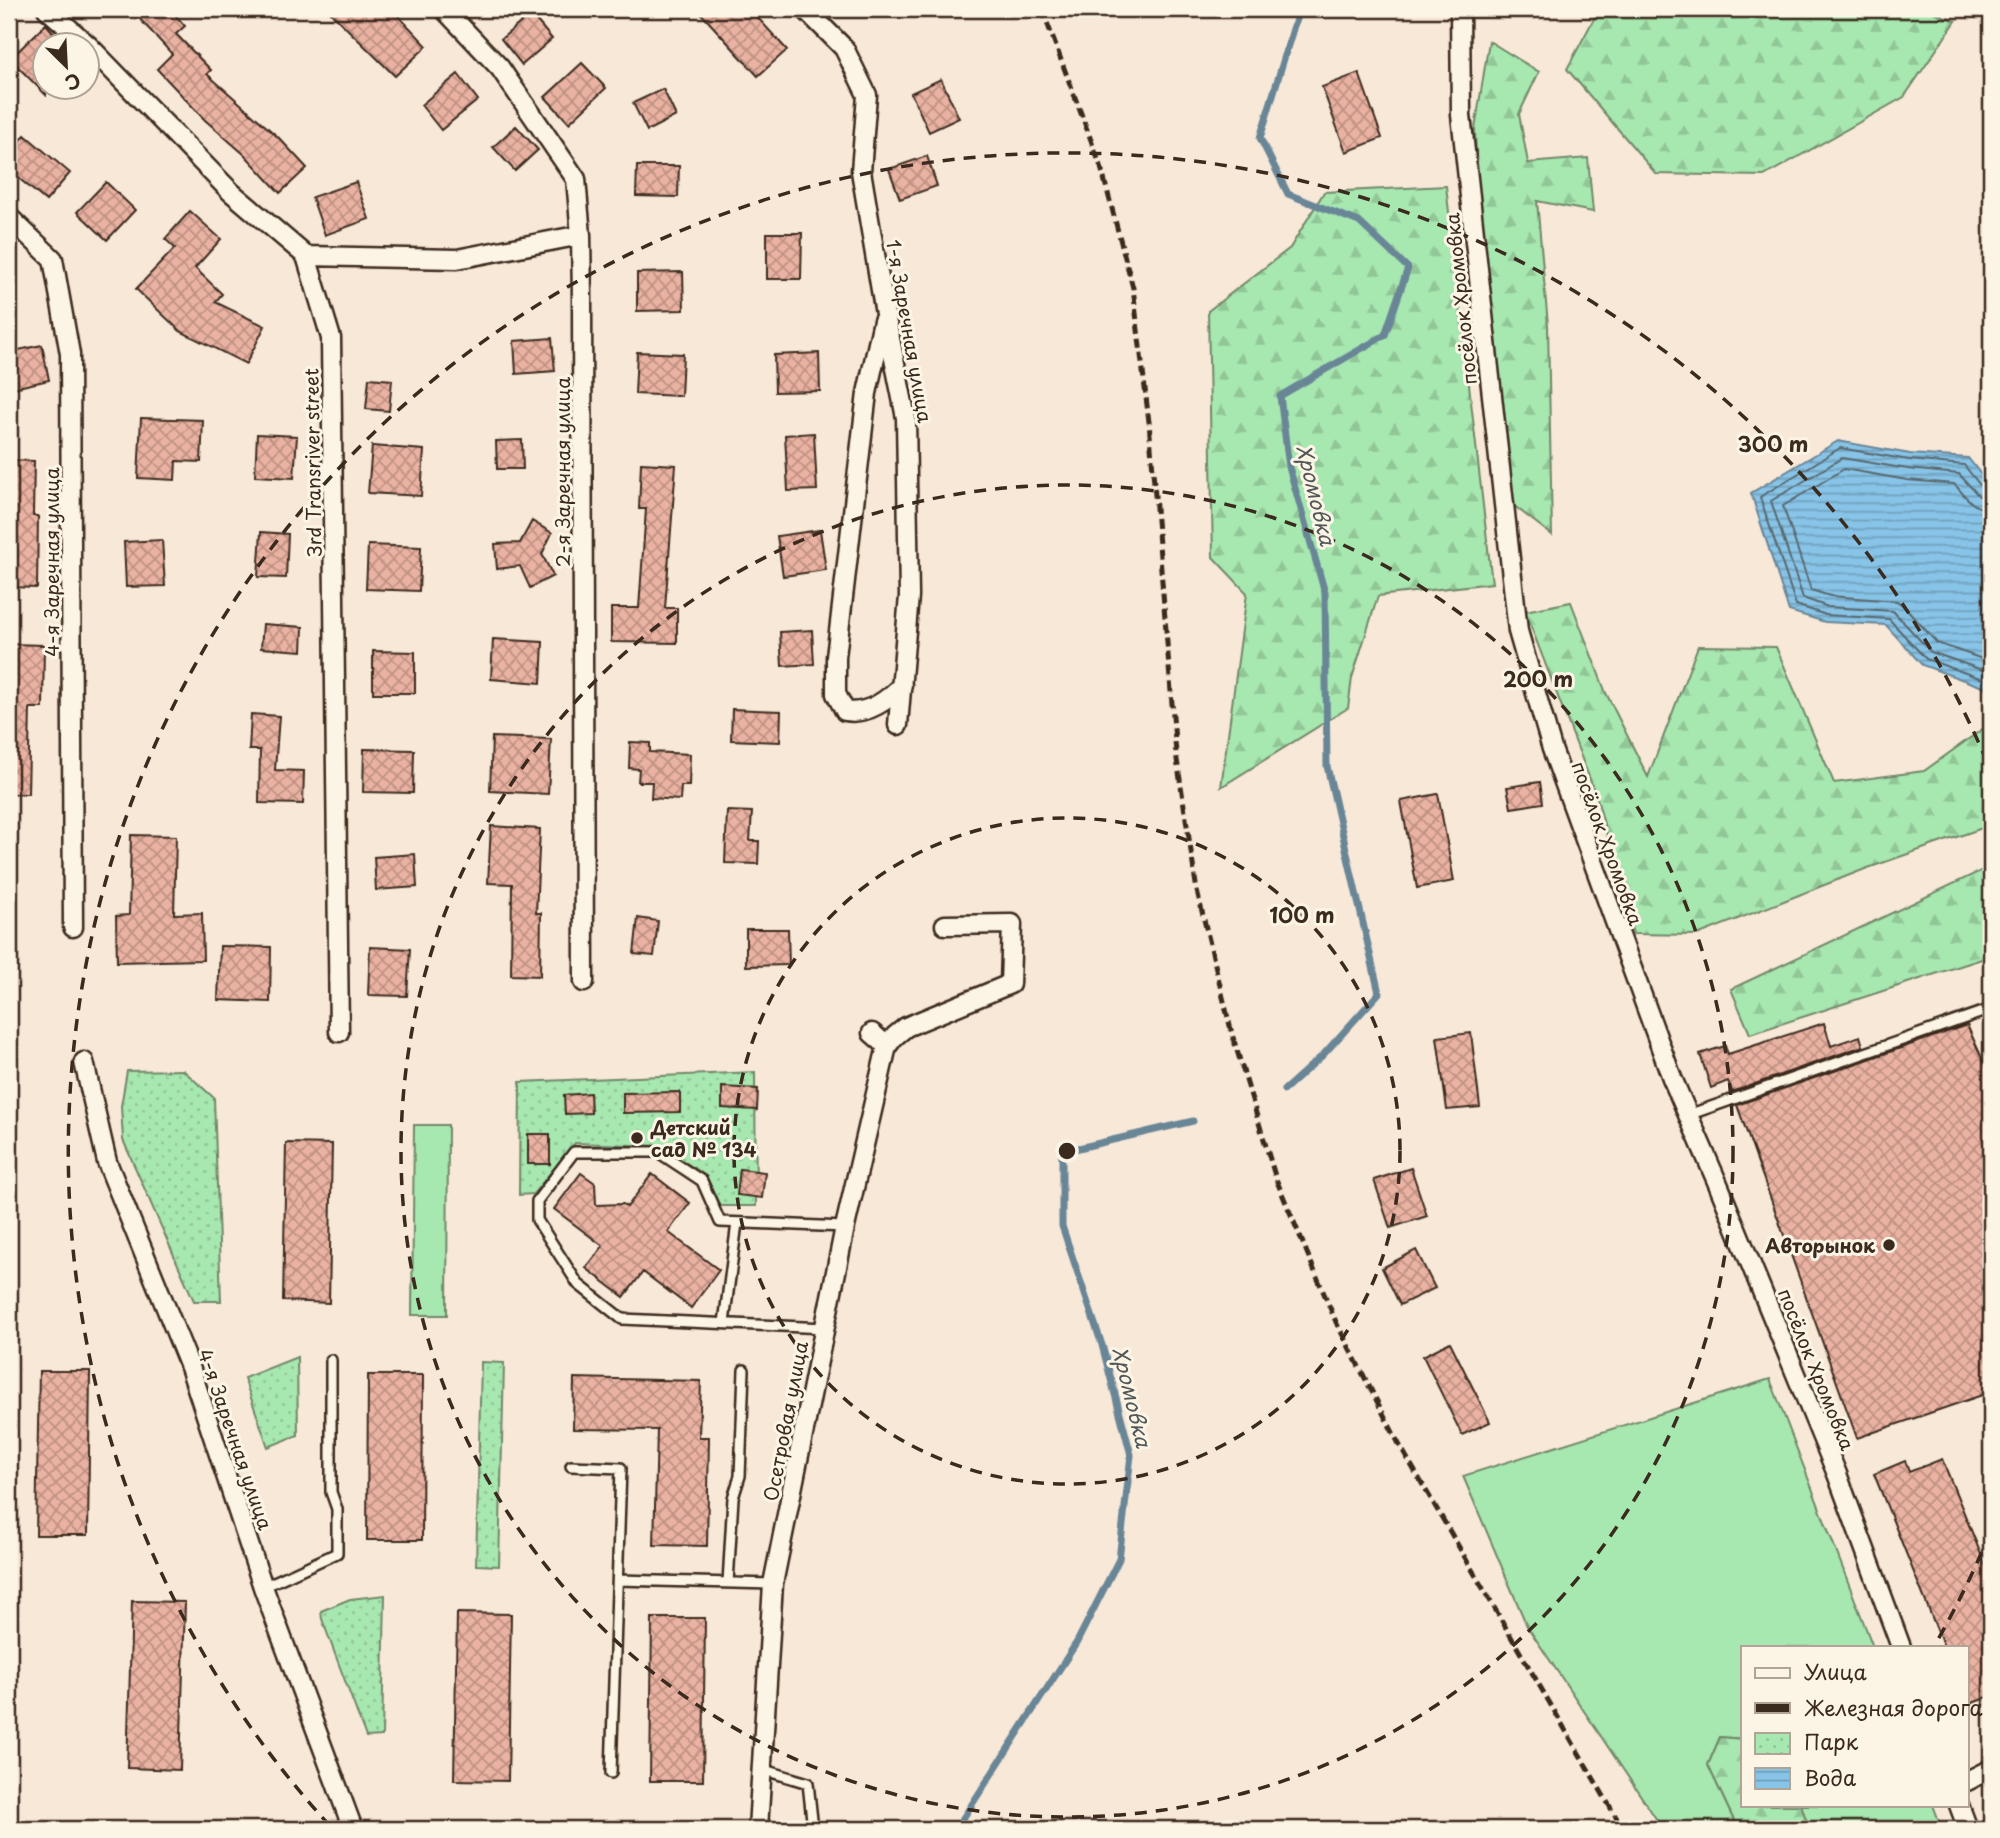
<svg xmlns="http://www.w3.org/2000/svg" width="2000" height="1838" font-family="'Playpen Sans',sans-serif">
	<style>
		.grass { fill: #a7e7b0; stroke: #718867; stroke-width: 2 }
		.forest { fill: url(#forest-firs); stroke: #718867; stroke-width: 2 }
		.park { fill: url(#park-dots); stroke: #718867; stroke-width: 2 }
		.water { fill: url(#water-rules); stroke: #698697; stroke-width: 2 }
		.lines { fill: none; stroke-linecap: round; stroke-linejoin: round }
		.shore { stroke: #59686e; stroke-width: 2 }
		.stream { stroke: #698697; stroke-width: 7 }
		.building { fill: url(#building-cross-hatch); stroke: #3b2a1e; stroke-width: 2 }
		.service-casing { stroke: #3b2a1e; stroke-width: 14 }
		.minor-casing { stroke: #3b2a1e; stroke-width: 23 }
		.service { stroke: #fcf5e5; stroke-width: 9 }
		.minor { stroke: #fcf5e5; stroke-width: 18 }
		.rail { stroke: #3b2a1e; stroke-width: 5; stroke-dasharray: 10 5; stroke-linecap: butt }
		.ring { fill: none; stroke: #3b2a1e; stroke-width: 3.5; stroke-dasharray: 12 9 }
		.poi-dot { fill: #3b2a1e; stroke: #fcf5e5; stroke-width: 2.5 }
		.labels { text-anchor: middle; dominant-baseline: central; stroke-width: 6; stroke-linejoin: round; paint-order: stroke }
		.street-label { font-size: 19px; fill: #3b2a1e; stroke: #fcf5e5 }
		.poi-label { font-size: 19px; font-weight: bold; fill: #3b2a1e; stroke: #fcf5e5; text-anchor: start }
		.water-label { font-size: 21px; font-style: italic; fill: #52585a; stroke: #fcf5e5 }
		.centre { fill: #3b2a1e; stroke: #fcf5e5; stroke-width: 3.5 }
		.ring-label { font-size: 21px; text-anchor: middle; font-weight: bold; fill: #3b2a1e; stroke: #fcf5e5; stroke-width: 6; stroke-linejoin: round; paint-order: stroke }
	</style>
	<defs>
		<pattern id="forest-firs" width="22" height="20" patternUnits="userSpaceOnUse" patternTransform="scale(1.75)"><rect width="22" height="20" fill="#a7e7b0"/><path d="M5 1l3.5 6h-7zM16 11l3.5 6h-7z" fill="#91c697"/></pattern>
		<pattern id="park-dots" width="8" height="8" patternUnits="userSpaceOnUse" patternTransform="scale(1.75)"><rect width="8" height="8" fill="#a7e7b0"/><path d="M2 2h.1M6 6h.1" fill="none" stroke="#91c697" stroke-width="1.8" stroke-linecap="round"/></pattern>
		<pattern id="water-rules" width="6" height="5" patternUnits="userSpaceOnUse" patternTransform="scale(1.75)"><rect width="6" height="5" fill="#87c4e7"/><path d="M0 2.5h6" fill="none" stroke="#709fbb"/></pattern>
		<pattern id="building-cross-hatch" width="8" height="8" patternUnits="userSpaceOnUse" patternTransform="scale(1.75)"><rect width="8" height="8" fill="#eab2a2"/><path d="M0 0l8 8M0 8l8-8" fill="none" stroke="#bf9183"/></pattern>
	</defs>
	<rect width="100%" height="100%" fill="#f8e8d8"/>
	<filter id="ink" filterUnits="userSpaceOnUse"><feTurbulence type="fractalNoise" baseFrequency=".0143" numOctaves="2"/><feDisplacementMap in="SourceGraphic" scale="14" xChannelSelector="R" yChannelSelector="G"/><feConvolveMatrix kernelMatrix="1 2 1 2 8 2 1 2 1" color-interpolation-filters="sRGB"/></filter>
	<g filter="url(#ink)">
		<path class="grass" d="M414,1125h34l-1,190h-35z
			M1770,1379l103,268h-130v92l-23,-2 -12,28 30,64h-75l-136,-203 -64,-150z
			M1801,1805h132l9,24h-133z"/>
		<path class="forest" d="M1599,9h327l30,12 -52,76 -140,79 -108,-2 -89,-105z
			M1489,41l50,31 -20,42 9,49 60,-5 5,54 -56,-11 11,124 4,210 -43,-33 -29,-211 -5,-162z
			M1446,186l46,397 -114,13 -26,82 -4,30 -127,79 26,-194 -34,-36 -5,-246 82,-63 34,-56z
			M1571,602l35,91 42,84 50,-131 78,1 58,136 90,-12 67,-48v102l-126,44 -168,66 -64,-1 -36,-136 -72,-187z
			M1991,866v90l-241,78 -19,-45z
			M1720,1737l23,2v66h58l8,24h-71l-30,-64z"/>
		<path class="park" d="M183,1070l31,28 7,203h-27l-71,-161 -2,-34 6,-35z
			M755,1072l1,134h-36l-14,-30 -46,-30 -85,-3 -42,51 -14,1 1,-113z
			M297,1357l1,78 -30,12 -24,-69z
			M481,1362l23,1 -5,203 -23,-1z
			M385,1595l-3,141 -16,1 -44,-118 -1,-8 29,-12z"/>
		<path class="water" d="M1838,441l72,13 58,4 23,29v203l-69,-25 -36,-40 -61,-3 -36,-11 -38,-118z"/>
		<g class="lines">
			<path class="shore" d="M1991,491l-8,-2 -19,-24 -55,-5 -69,-12 -80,49 36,108 30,10 63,4 37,40 65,23
				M1991,500l-12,-4 -20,-22 -51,-5 -66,-11 -71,43 32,97 25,9 65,4 38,41 60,21
				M1991,510c-19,-1 -25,-14 -37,-26l-47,-4 -63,-11 -61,37 28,84 19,6 67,5 9,7 31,35 54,19"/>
			<path class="stream" d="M1284,1090l39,-35 56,-62 -52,-227 -2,-173 -36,-126 -9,-71 105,-61 23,-67 -49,-46 -71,-28 -28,-56 39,-129
				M956,1829l121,-187 42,-83 12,-104 -29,-110 -40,-119v-74l131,-31"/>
		</g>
		<path class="building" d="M147,9h23l15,17 -9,8 35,36 -4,4 72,64 28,30 -27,25 -35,-38 -40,-35 -48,-51 15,-15 -34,-37z
			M327,9h65l35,37 -32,30z
			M697,9h53l37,41 -29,26z
			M531,14l21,25 -30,26 -21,-26z
			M46,24l19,22h-19v49l-36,-36z
			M582,63l24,25 -37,35 -24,-26z
			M1359,73l23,65 -36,14 -24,-65z
			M458,74l20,26 -37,30 -20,-25z
			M941,79l18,39 -30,14 -18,-39z
			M663,89l13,27 -29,15 -14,-28z
			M516,126l22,24 -23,21 -22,-24z
			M25,135l45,38 -24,28 -37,-31v-16z
			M927,156l10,30 -37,13 -11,-30z
			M637,166h42l-1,31 -42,-1z
			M106,182l29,28 -28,30 -30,-28z
			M356,182l13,37 -44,16 -13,-38z
			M190,211l31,28 -26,29 27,26 -7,8 50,24 -19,38 -66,-33 -44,-42 39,-41 -10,-9z
			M767,233h35l-1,46h-34z
			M683,272l1,38 -47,1v-38z
			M552,338l3,33 -39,3 -2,-33z
			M42,345l7,35 -40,9v-37z
			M637,352l46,2 -2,42 -46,-2z
			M819,353l1,38 -45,1 -1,-37z
			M369,378l23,2 -3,31 -23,-2z
			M141,418l62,2 -2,42 -25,-1 -1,19 -37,-2z
			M814,433l3,57 -29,1 -3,-56z
			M257,434l40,2 -3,42 -39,-2z
			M522,440l1,29h-26l-1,-28z
			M372,446l52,4 -3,46 -53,-3z
			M9,460l25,1 -1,55h5l-1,72 -28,-1z
			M641,463l35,2 -11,143h12v35l-66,-1v-34h28l7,-99h-7z
			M532,521l20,12 -10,21 11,22 -23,12 -10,-22 -23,3 -2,-25 25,-1z
			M820,530l6,40 -43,6 -6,-40z
			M261,532l27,2 -2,44 -28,-1z
			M162,540l3,46 -39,1 -2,-45z
			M368,545l53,2 -2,44 -53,-2z
			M263,624l40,3 -1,24 -41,-3z
			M812,630l2,34 -32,2 -2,-34z
			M493,639l50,3 -2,41 -50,-4z
			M10,644l34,1 -1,63h-13l-2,86h-19z
			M373,651l42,1v41h-42z
			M732,709l49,2 -1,31 -49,-2z
			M251,714l28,2 -4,54 29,1 -1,33 -44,-1 1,-53h-11z
			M492,737l59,2 -3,55 -58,-3z
			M630,742l20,1v9l40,2 -1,32h-8l-1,14 -29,-2 1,-16h-14l1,-13 -10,-1z
			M364,749l50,1 -1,43 -50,-1z
			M1540,782l3,21 -32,5 -4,-21z
			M1438,794l16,87 -37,7 -16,-87z
			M727,811l25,1 -2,29h9l-1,23 -33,-1z
			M491,826l49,3 -4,84h5l-1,63 -29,-1 1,-91 -24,-1z
			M131,835l45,1 -2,78 28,-1 1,47 -86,2 -1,-46 13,-1z
			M415,854l2,33 -41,3 -2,-33z
			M638,918l20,3 -4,35 -20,-2z
			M746,929h42l1,36 -43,1z
			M220,946l51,1 -1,55 -52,-2z
			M370,947l40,2 -3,47 -39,-1z
			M1824,1023l7,23 29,-10 3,10 -131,46 -4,-11 -17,7 -11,-34 25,-8 3,8z
			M1967,1025l24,53v314l-134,46 -120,-333z
			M1471,1033l9,74 -33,3 -10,-73z
			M722,1087l36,2 -1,21 -35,-2z
			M680,1092v20l-57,1v-20z
			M590,1093l1,20 -26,1 -1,-19z
			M528,1134h22v30h-22z
			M286,1143l46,1 -3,159 -46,-2z
			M1411,1168l16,48 -37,12 -16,-48z
			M740,1169l25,3 -3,26 -25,-3z
			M581,1173l14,10 1,22 27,-1 4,3 25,-33 38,29 -22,29 51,38 -28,38 -48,-36 -19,25 -38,-29 17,-22 -49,-37z
			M1416,1250l19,38 -35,17 -18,-37z
			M1450,1342l40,80 -28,13 -39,-79z
			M39,1371h51l-2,164h-52z
			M368,1375h55l-1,165h-55z
			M574,1378l127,3 -2,56h10l-2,109 -53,-1 3,-115 -84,-1z
			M1942,1459l49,120v117l-24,9v-58h-23l-70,-173 31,-13 4,11z
			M132,1601l53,1 -5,168 -53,-2z
			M457,1613l54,1 -3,167 -54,-1z
			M652,1618h53l-2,163h-53z"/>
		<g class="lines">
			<g class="service-casing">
				<path id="service" d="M1688,1115l303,-106
					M724,1323l13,-100
					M825,1328l-203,-9 -44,-35 -41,-64v-19l37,-49h84l44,29 18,41 125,5
					M571,1466l50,2 -10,305
					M618,1580l155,4
					M728,1583l5,-85 7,-22 4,-106
					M263,1587l74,-34v-44l-6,-17v-132
					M761,1769l47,14 5,46"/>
			</g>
			<g class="minor-casing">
				<path id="minor" d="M47,9l42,37 142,146 75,64 25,82 8,694
					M444,9l56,59 76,111 5,56 1,62 2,685
					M805,9l39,39 23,47 -6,76 24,143 21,104 3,178 -11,129
					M1460,9l1,106 57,516 34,118 120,329 46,106 119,290 64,173
					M9,217l44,42 17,95 3,573
					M306,256l151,3 124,-24
					M883,321l-16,72 -31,264v37l9,17c23,4 42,-10 57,-26
					M887,1046l8,-10 11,-9 104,-43 2,-60 -67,1
					M84,1062l23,100 83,205 73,220 90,242
					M1967,1781l24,-12
					M1959,1805l9,24
					M758,1829l15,-245 72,-357 42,-181 -15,-13"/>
			</g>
			<use href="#service" class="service"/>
			<use href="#minor" class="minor"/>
			<path class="rail" d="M1042,9l59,158 32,121 16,134 27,331 21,138 35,143 44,145 60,143 63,122 224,385"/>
		</g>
	</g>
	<g class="ring">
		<circle cx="1067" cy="1151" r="333"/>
		<circle cx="1067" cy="1151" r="666"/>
		<path d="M1990 1533A999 999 0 0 1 1936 1643M330 1826A999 999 0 1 1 1990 769"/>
	</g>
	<g class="poi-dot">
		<circle cx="637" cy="1138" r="7"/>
		<circle cx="1889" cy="1245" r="7"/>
	</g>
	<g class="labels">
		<g class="street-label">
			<text transform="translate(1460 299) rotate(-96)">посёлок Хромовка</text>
			<text transform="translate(910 331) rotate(80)">1-я Заречная улица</text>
			<text transform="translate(312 463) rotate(-91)">3rd Transriver street</text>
			<text transform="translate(562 472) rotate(-90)">2-я Заречная улица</text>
			<text transform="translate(51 562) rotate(-90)">4-я Заречная улица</text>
			<text transform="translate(1608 843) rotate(70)">посёлок Хромовка</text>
			<text transform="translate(1817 1369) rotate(68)">посёлок Хромовка</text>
			<text transform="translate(785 1421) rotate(-79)">Осетровая улица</text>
			<text transform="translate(236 1439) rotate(71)">4-я Заречная улица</text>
		</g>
		<g class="poi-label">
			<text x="651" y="1127">Детский<tspan x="651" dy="22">сад № 134</tspan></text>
			<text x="1875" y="1245" text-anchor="end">Авторынок</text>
		</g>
		<g class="water-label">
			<text transform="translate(1317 495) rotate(76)">Хромовка</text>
			<text transform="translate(1133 1397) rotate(76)">Хромовка</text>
		</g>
	</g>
	<circle cx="1067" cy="1151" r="10" class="centre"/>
	<g class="ring-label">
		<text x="1773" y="452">300 m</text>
		<text x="1538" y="687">200 m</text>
		<text x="1302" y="923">100 m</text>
	</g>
	<rect width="2000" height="1838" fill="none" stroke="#fcf5e5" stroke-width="35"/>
	<rect x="18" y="18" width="1965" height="1803" fill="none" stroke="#3b2a1e" stroke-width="2.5" filter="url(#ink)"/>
	<rect x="1741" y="1646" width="228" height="161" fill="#fcf5e5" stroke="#afa495" stroke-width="2"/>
	<rect x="1755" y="1668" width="35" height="10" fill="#fcf5e5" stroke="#afa495" stroke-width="2"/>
	<text x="1804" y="1680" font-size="21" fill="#3b2a1e">Улица</text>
	<rect x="1755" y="1703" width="35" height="10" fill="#3b2a1e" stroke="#afa495" stroke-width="2"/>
	<text x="1804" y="1716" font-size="21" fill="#3b2a1e">Железная дорога</text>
	<rect x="1755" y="1733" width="35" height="21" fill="url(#park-dots)" stroke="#afa495" stroke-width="2"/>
	<text x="1804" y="1750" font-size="21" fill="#3b2a1e">Парк</text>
	<rect x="1755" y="1768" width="35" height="21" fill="url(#water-rules)" stroke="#afa495" stroke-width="2"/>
	<text x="1804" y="1786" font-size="21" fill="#3b2a1e">Вода</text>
	<g transform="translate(66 66) rotate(156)"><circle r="33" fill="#fcf5e5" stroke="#afa495" stroke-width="2"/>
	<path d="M0-5L12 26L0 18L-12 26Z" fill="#3b2a1e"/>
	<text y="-10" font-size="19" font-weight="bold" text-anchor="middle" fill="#3b2a1e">С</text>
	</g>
</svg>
